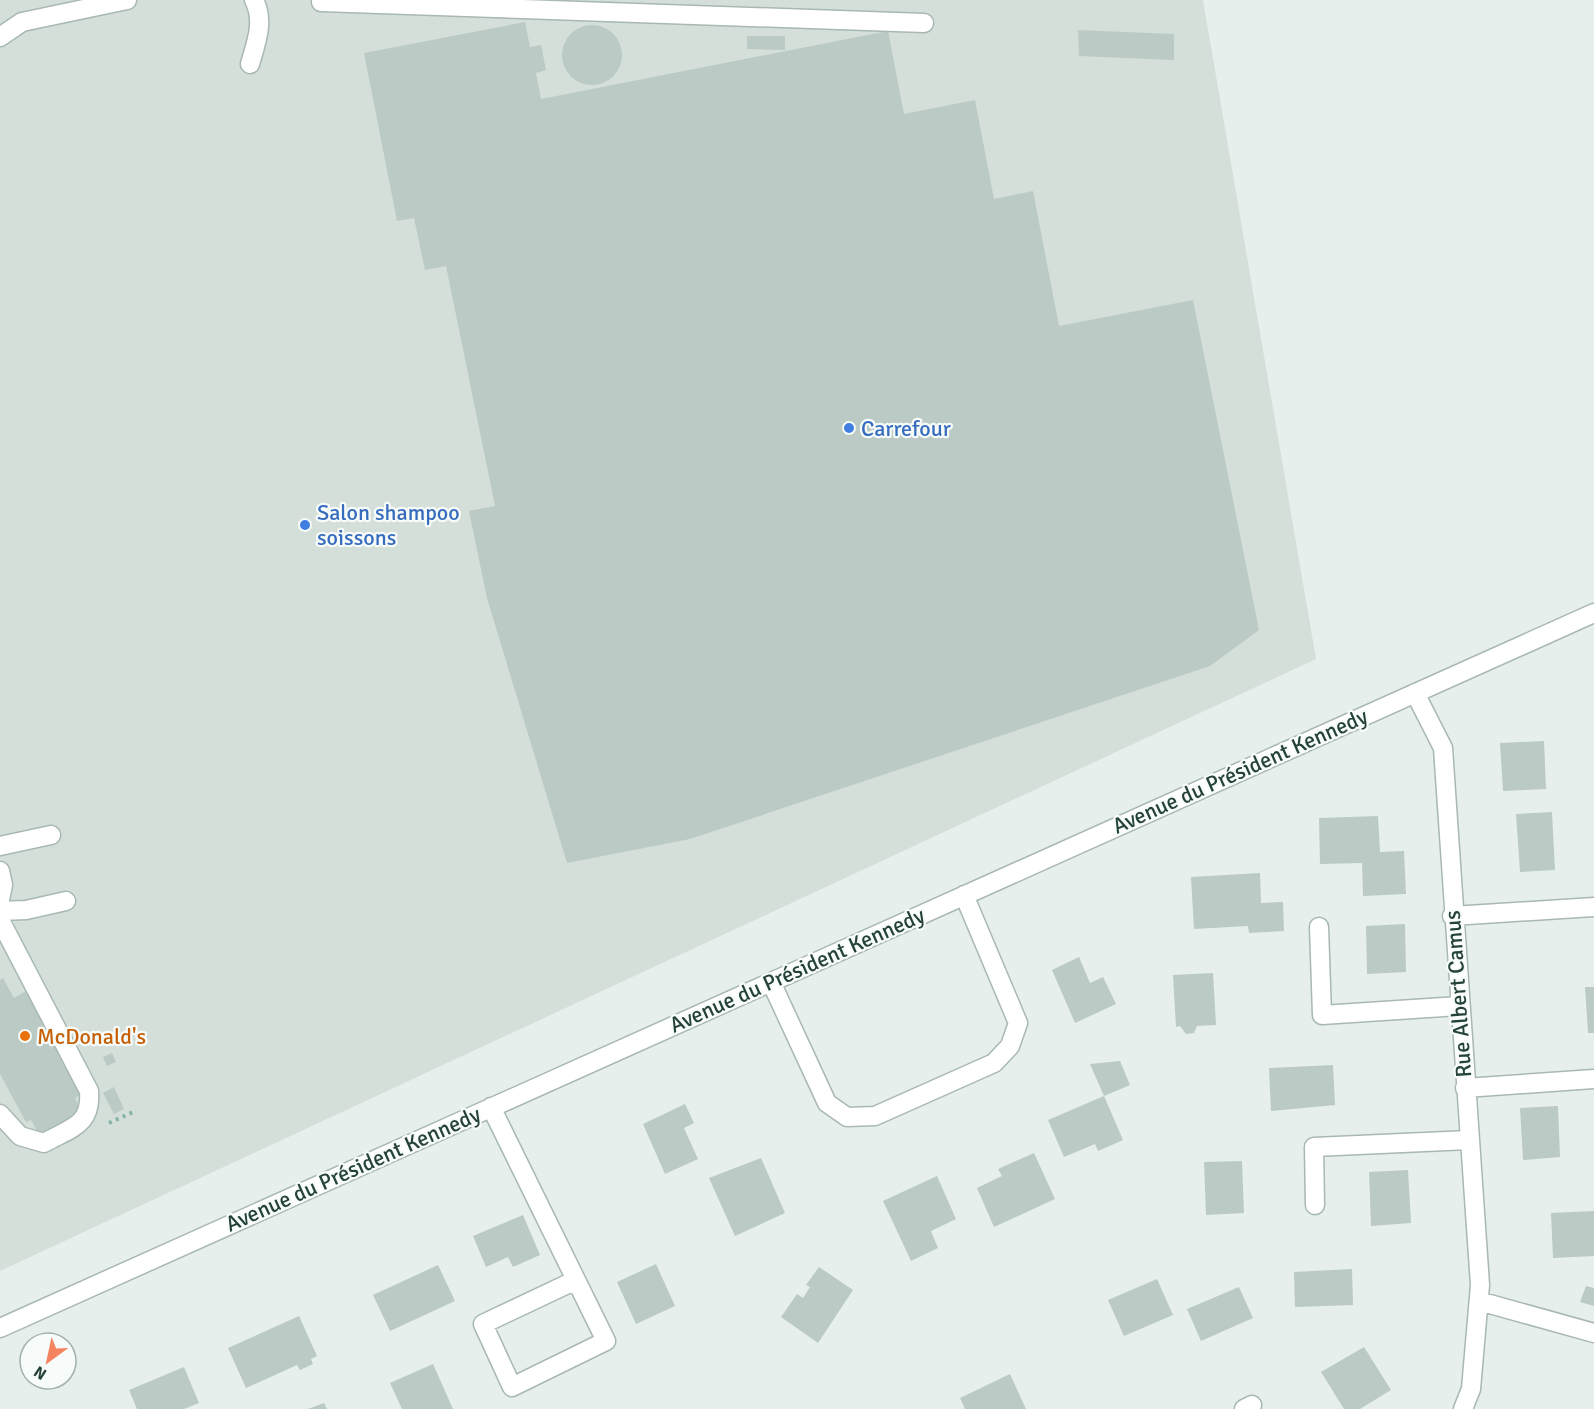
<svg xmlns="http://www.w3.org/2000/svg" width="1594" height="1409" font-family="Signika,sans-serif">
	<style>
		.built { fill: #d4dfda }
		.building { fill: #bbcac4 }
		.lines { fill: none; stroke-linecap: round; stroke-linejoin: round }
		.minor-casing { stroke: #a8b8b2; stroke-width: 21 }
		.path { stroke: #86b3a5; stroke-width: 4; stroke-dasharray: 3 4.5; stroke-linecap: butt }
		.minor { stroke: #fff; stroke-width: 18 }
		.shop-dot { fill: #3f7fe0; stroke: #f7fbf9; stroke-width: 2 }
		.food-dot { fill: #e8710a; stroke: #f7fbf9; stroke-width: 2 }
		.labels { text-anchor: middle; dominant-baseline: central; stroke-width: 4.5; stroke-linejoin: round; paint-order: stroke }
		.shop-label { font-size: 22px; fill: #366cbe; stroke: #f7fbf9; text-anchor: start }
		.street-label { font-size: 22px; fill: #24423a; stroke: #f7fbf9 }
		.food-label { font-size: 22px; fill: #c56008; stroke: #f7fbf9; text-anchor: start }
	</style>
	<rect width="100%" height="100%" fill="#e6efeb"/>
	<path class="built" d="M0,0h1203l113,659 -1316,612z"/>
	<path class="building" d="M525,22l5,25 11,-2 5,25 -10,3 5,26 347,-68 16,83 71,-14 19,99 39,-8 26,135 134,-26 66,330 -49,36 -520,173 -123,24 -80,-265 -18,-87 26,-5 -49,-240 -21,4 -11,-52 -17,3 -33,-168z
		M562 55a30 30 0 1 1 60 0a30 30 0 1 1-60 0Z
		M1078,30l96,4v26l-95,-4z
		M747,36h38v14l-38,-1z
		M1544,741l2,48 -43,2 -3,-48z
		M1552,812l3,58 -35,2 -4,-58z
		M1378,816l2,36 24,-1 2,43 -43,2 -1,-33 -42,1 -1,-46z
		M1260,873l1,30 22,-1 1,29 -35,2 -1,-7 -54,3 -3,-52z
		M1405,924l1,48 -39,2 -1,-48z
		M1079,957l11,26 13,-6 13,27 -41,19 -23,-53z
		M1213,973l3,52 -19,1 -3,7 -8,1 -6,-8 -4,1 -3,-52z
		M3,978l11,20 12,-7 56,103 -7,4 7,13 -43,24 -8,-15 -5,2 -26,-48v-94z
		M1585,987h9v46h-6z
		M112,1053l4,9 -9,4 -4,-9z
		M1120,1061l10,24 -26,11 -14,-32z
		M1333,1065l2,40 -64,6 -2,-43z
		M114,1087l10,22 -10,5 -11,-21z
		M1104,1096l19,44 -25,11 -3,-7 -31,13 -16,-37z
		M685,1104l9,19 -10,5 14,31 -33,15 -22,-50z
		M1558,1106l2,51 -37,3 -3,-52z
		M1034,1153l21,46 -61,28 -17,-39 25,-12 -4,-7z
		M761,1158l24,55 -50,23 -26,-58z
		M1242,1161l2,52 -38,2 -2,-53z
		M1408,1170l3,53 -40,3 -2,-54z
		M937,1176l19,43 -25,12 7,17 -27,13 -28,-60z
		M1594,1211v45l-41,2 -2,-45z
		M523,1215l17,40 -27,12 -5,-10 -22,10 -13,-31z
		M656,1264l19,42 -39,18 -19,-42z
		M438,1265l17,36 -65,30 -17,-36z
		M819,1267l34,23 -35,53 -37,-26 16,-23 6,4 7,-11 -4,-2z
		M1352,1269l1,36 -58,2 -1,-35z
		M1157,1279l16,36 -49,21 -16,-36z
		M1586,1286l8,2v18l-14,-4z
		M1239,1287l14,31 -52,23 -14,-32z
		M299,1316l18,40 -6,3 2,5 -13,6 -3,-5 -51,23 -18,-40z
		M1364,1347l27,43 -31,19h-16l-23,-37z
		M433,1364l20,45h-51l-12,-26z
		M184,1367l15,36 -15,6h-47l-8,-19z
		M1010,1374l16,35h-61l-5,-11z
		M324,1403l3,6h-19z"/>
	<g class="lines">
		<g class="minor-casing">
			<path id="minor" d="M321,2l603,21
				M0,37l22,-15 105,-22
				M250,64c6,-21 15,-43 4,-64
				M1415,693l28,55 37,537 -9,104 -8,20
				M0,846l51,-11
				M0,871l3,14 -3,15
				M0,911l26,-1 40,-9
				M1452,916l142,-9
				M0,920l89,171c3,35 -19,37 -45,52l-24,-7 -20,-22
				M1319,927l3,88 137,-9
				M771,982l56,121 20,14 28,-1 119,-53 16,-17 8,-23 -54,-128
				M1465,1088l129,-9
				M491,1107l115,234 -94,46 -29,-63 93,-44
				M1315,1205l-1,-58 155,-7
				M1479,1301l115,32
				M0,1328l1594,-715
				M1244,1409l8,-4"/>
		</g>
		<path class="path" d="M109,1123l24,-11"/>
		<use href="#minor" class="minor"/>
	</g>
	<g class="shop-dot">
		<circle cx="849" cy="428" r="6"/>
		<circle cx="305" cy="525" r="6"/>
	</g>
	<circle class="food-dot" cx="25" cy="1036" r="6"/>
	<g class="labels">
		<g class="shop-label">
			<text x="861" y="428">Carrefour</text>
			<text x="317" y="512">Salon shampoo<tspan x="317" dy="25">soissons</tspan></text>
		</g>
		<g class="street-label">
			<text transform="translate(1240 771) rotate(-24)">Avenue du Président Kennedy</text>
			<text transform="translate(797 970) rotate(-24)">Avenue du Président Kennedy</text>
			<text transform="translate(1458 994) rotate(-94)">Rue Albert Camus</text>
			<text transform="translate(353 1169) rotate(-24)">Avenue du Président Kennedy</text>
		</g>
		<g class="food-label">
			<text x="37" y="1036">McDonald's</text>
		</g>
	</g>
	<g transform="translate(48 1361) rotate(213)"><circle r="28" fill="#f7fbf9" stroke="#a3b1ad" stroke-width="1.5"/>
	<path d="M0-4.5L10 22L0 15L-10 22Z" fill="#f4845f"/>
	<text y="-9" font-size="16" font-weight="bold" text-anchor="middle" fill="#24423a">N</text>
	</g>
</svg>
